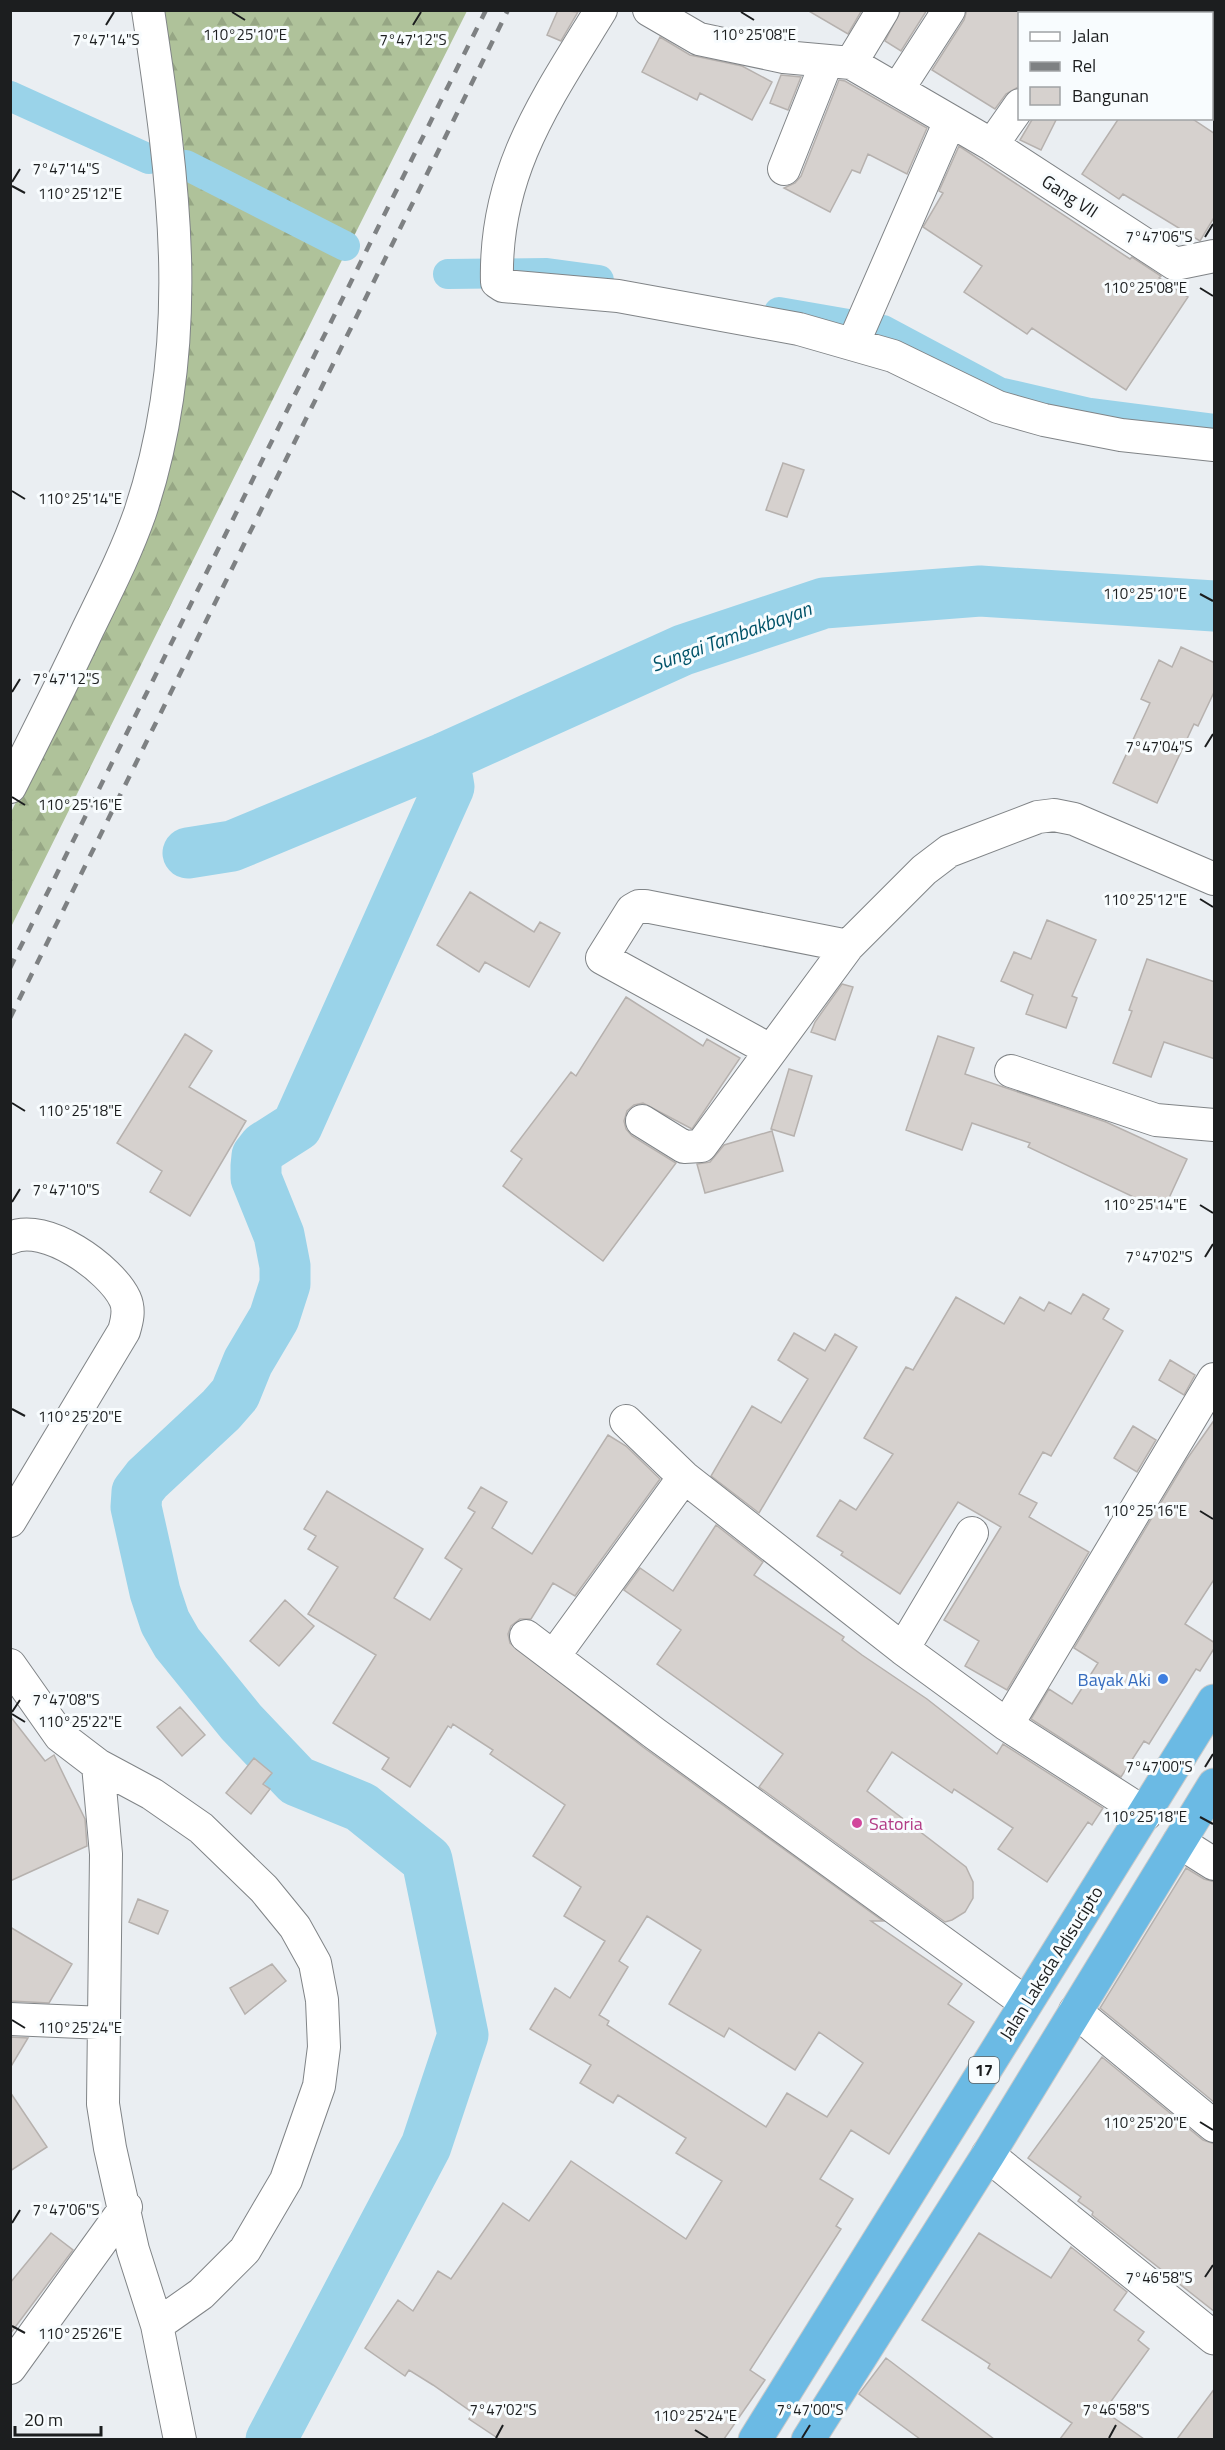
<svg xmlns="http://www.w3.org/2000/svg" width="1225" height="2450" font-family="'Titillium Web',sans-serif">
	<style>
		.forest { fill: url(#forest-firs) }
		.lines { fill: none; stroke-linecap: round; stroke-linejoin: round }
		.canal { stroke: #9ad3e9; stroke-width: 30 }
		.river { stroke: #9ad3e9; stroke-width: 51 }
		.building { fill: #d6d1ce; stroke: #b6b1ae; stroke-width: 1.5; fill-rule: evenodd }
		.minor-casing { stroke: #808487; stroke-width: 34 }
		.tertiary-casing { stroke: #808487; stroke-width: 35 }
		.trunk-casing { stroke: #c9c9c9; stroke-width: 35 }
		.minor { stroke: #fff; stroke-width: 32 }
		.tertiary { stroke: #fff; stroke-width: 33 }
		.trunk { stroke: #6bbae4; stroke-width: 33 }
		.rail { stroke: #7e8183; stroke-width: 4.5; stroke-dasharray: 10 10; stroke-linecap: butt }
		.ticks { fill: none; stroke: #1c1e1f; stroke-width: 2 }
		.shop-dot { fill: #3f7fe0; stroke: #f8fcfe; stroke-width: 2 }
		.hotel-dot { fill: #d1479c; stroke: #f8fcfe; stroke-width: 2 }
		.labels { text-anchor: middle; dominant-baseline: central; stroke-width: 6; stroke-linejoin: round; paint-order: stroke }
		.shield { fill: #f8fcfe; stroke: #5e6162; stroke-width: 1.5 }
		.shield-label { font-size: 16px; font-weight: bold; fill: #1c1e1f }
		.street-label { font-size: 18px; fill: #1c1e1f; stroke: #f8fcfe }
		.shop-label { font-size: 18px; fill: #366cbe; stroke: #f8fcfe; text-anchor: end }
		.hotel-label { font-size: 18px; fill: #b23c85; stroke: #f8fcfe; text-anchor: start }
		.water-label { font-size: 20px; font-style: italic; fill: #005369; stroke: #f8fcfe }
		.ticks-label { font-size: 15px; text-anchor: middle; fill: #1c1e1f; stroke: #f8fcfe; stroke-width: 6; stroke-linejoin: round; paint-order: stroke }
	</style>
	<defs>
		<pattern id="forest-firs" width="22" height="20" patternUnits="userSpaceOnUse" patternTransform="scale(1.5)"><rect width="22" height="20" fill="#afc29a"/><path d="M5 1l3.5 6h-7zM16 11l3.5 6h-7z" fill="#96a684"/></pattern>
	</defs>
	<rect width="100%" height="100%" fill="#eaeef2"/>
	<path class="forest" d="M164,11h303l-115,229 -167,-84z
		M185,179l158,79 -332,669v-115l51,-101 110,-256c21,-92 21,-182 13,-276z"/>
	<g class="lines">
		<path class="canal" d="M10,96l139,63
			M186,165l159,81
			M448,274l99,-1 52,7
			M779,312l104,18 116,62 91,21 124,16"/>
		<path class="river" d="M188,853l44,-7 212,-88 239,-108 141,-47 156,-12 234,15
			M271,2440l155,-294 37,-111 -36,-175 -66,-53 -64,-26 -56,-59 -64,-79 -12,-21 -10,-30 -19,-85 1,-15 10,-13 74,-69 14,-16 13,-32 26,-44 11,-34v-18l-6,-31 -23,-57v-12l1,-10 7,-9 33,-21 152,-339 -5,-29"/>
	</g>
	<path class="building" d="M558,10l20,2 -17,29 -14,-6z
		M807,10h55l-14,24z
		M901,10h26l-26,41 -16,-10z
		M967,10h53v76l-14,8 -11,15 -63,-39 32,-50z
		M660,37l30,18 52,11 30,16 -20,38 -52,-27 -3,7 -55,-28z
		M781,75l20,2 -13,33 -18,-7z
		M839,80l6,1 82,47 -20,46 -39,-20 -8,19 -8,-3 -22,42 -46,-24 11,-5 6,-7z
		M1033,118h24l-16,32 -21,-10z
		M1119,118h72l24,16v82l-15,25 -77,-47 -4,5 -37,-25z
		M959,146l171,113 2,-2 29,19 -2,2 29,19 -62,93 -94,-62 -5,6 -63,-42 18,-26 -59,-39 20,-34 -4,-2z
		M783,463l21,7 -17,47 -21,-7z
		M1181,647l34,16v27l-17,36 -4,-2 -37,79 -44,-20 37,-80 -9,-4 18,-39 13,7z
		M470,892l64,40 6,-10 20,11 -31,54 -44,-25 -6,10 -42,-27z
		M1047,920l49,20 -24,56 5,2 -11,30 -40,-14 7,-19 -32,-14 13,-29 17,7z
		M1147,959l68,23v77l-51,-17 -13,35 -38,-14 19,-52 -3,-1z
		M842,984l11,3 -18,53 -24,-8 4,-10z
		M626,997l77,49 4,-7 33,19 -48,71 -49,-26 -9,2 -7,6 -3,10 2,8 6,7 44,27 -73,98 -100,-75 19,-27 -11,-8 60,-79 5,4z
		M185,1034l27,17 -23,36 57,34 -56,95 -40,-24 12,-21 -45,-28z
		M938,1036l36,12 -9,26 141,48 81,37 -24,52 -135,-64 2,-4 -58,-20 -10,27 -56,-20z
		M789,1069l23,7 -18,60 -23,-7z
		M772,1131l11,40 -78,22 -8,-29 13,-2 14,-17z
		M1083,1294l26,15 -6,10 20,12 -72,125 -8,-4 -24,42 18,9 -8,14 60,35 -82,138 -42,-24 14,-25 -35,-21 57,-93 -43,-25 -58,92 -59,-39 2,-3 -26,-16 23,-36 16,10 37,-56 -29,-16 42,-71 7,3 43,-73 48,27 16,-27 24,14 5,-9 22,12z
		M794,1333l31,18 10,-17 22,13 -98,166 -48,-37 41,-70 29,17 27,-44 -30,-19z
		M1170,1360l25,15 -11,20 -25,-15z
		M1215,1419v159l-30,46 30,19v4l-15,24 -4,-2 -47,75 -5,-3 -23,36 -90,-58 18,-30 23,15 12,-19 14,-22 -24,-15 113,-189z
		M1133,1426l23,14 -19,32 -23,-14z
		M608,1435l18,11 34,33 -85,117 -22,-13 -22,36h-11l-9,7 -3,8 2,9 133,104 240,174h-12l91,63 -14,20 26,18 -85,132 -38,-24 -31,49 33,20 -17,27 5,3 -91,141 15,10 -41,59h-225l-30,-20 4,-6 -40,-28 -24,-15 -4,6 -40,-28 33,-48 15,11 25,-40 13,8 52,-76 26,18 42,-60 115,78 36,-58 -46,-28 10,-15 -68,-43 -5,8 -33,-20 11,-18 -61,-36 25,-41 15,10 35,-57 -41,-25 17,-29 -48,-31 32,-51 -75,-51 3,-4 -40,-26 -2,4 -3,-2 -38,61 -28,-18 7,-11 -56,-35 43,-68 -68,-41 30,-47 -30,-18 8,-13 -12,-7 23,-38 96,58 -29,49 36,22 32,-51 -17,-11 30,-46 -7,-4 13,-21 26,15 -15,26 40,26zM647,1916l54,34 -32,54 55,33 5,-9 66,42 24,-38 44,31 -36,54 -40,-24 -21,34 -159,-102 2,-4 -10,-6 29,-48 -9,-6z
		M716,1525l47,37 -9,13 90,62 -2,3 20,15 65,44 70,55 6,-10 100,64 -11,17 -4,-3 -41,60 -49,-33 15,-21 -59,-39 -2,4 -60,-41 -25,39 99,76 7,15v16l-8,14 -13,8 -7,2 -186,-135 24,-33 -126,-90 24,-34 -57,-40 16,-22 33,23z
		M285,1600l29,26 -35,40 -29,-25z
		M180,1707l25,28 -23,21 -25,-29z
		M10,1716l35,45 9,-6 31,64 2,27 -77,35z
		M254,1758l18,15 -9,11 7,5 -19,25 -25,-21z
		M1186,1868l18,11 11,3v221l-115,-95z
		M138,1899l30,12 -10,23 -29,-12z
		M10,1927l62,37 -23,39 -39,-2z
		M272,1964l14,17 -41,33 -15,-26z
		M10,2037l18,1 -18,30z
		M1102,2057l101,83 12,4v168l-123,-97 1,-3 -15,-11 3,-4 -53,-39z
		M10,2092l37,55 -37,24z
		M51,2233l22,17 -63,84v-51z
		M979,2233l72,45 20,-31 56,45 -13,18 30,22 -6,8 11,9 -45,62 40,28h-84l12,-16 -84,-55 2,-4 -68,-44z
		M886,2358l29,22 79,59h-74l-61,-45z
		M1215,2388v51h-38z"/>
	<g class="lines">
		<g class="minor-casing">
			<path id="minor" d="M601,10c-55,90 -107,162 -104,272l6,4 115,10 181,33 94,27 105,51 46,13 77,15 93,10
				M649,10l50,29 85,18 67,6 141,82 28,-40
				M1077,14l2,-4
				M851,63l32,-53
				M898,89l51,-79
				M992,145l183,119 39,-8
				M784,169l43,-108
				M853,344l97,-223
				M10,787c27,-53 53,-105 78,-158 19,-39 38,-76 52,-116 57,-171 34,-330 8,-503
				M770,1050l-168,-92 30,-48 7,-4h6l203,40
				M1011,1071l145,49 58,5
				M642,1121l42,26 17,-1 147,-200 76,-76 25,-19 89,-34 16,-2 20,4 140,60
				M10,1238c35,-17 101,31 115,61 5,11 2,22 -1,32l-114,190
				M626,1421l58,56 219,172 104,76 139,89
				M526,1636l128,97 372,270
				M903,1649l69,-116
				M554,1656l130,-179
				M10,1665l50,71 38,29 54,29 49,34 63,61 31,38 20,36 7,37 2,47 -5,39 -33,94 -41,70 -44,44 -44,31
				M1007,1725l207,-346
				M98,1765l8,89 -3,250 7,44 23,102 24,75 23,115
				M1179,1842l35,22
				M1075,2011l139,115
				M10,2019l94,4
				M10,2368l116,-161"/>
		</g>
		<g class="tertiary-casing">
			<path id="tertiary" d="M988,2155l226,183"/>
		</g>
		<g class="trunk-casing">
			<path id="trunk" d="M755,2440l459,-739
				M808,2440l180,-285 226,-370"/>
		</g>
		<use href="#minor" class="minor"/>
		<use href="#tertiary" class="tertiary"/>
		<use href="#trunk" class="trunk"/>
		<path class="rail" d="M10,968l476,-958
			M10,1018l498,-1008"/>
	</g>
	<path class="ticks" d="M232,12l13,8M741,12l13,8M106,25l8,-13M413,25l8,-13M12,182l8,-13M12,186l13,7M1205,237l8,-13M1200,288l13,8M12,491l13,8M1200,594l13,7M12,692l8,-13M1205,747l8,-13M12,797l13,8M1200,899l13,8M12,1103l13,8M12,1202l8,-13M1200,1205l13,8M1205,1257l8,-13M12,1409l13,7M1200,1511l13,8M12,1712l8,-12M12,1714l13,8M1205,1767l8,-13M1200,1817l13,7M12,2020l13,8M1200,2122l13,8M12,2223l8,-13M1205,2277l8,-12M12,2326l13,7M695,2430l13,8M496,2438l7,-13M802,2438l8,-13M1109,2438l7,-13"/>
	<circle class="shop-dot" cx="1163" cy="1679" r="6"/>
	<circle class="hotel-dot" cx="857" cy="1823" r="6"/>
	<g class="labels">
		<rect class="shield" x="969" y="2057" width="30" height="26" rx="4.5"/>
		<g class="shield-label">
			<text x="984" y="2070">17</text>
		</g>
		<g class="street-label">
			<text transform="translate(1070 196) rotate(33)">Gang VII</text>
			<text transform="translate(1051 1963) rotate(-58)">Jalan Laksda Adisucipto</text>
		</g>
		<g class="shop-label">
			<text x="1151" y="1679">Bayak Aki</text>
		</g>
		<g class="hotel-label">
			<text x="869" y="1823">Satoria</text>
		</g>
		<g class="water-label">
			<text transform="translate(731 636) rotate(-20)">Sungai Tambakbayan</text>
		</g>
	</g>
	<g class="ticks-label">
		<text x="245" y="40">110°25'10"E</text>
		<text x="754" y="40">110°25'08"E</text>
		<text x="106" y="45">7°47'14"S</text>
		<text x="413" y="45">7°47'12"S</text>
		<text x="66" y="174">7°47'14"S</text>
		<text x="80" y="199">110°25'12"E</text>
		<text x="1159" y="242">7°47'06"S</text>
		<text x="1145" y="293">110°25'08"E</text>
		<text x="80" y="504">110°25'14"E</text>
		<text x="1145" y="599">110°25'10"E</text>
		<text x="66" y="684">7°47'12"S</text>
		<text x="1159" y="752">7°47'04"S</text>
		<text x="80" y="810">110°25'16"E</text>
		<text x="1145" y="905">110°25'12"E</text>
		<text x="80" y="1116">110°25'18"E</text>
		<text x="66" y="1195">7°47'10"S</text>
		<text x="1145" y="1210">110°25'14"E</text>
		<text x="1159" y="1262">7°47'02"S</text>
		<text x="80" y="1422">110°25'20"E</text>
		<text x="1145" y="1516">110°25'16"E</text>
		<text x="66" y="1705">7°47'08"S</text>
		<text x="80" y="1727">110°25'22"E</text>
		<text x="1159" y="1772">7°47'00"S</text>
		<text x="1145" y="1822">110°25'18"E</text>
		<text x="80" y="2033">110°25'24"E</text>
		<text x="1145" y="2128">110°25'20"E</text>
		<text x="66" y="2215">7°47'06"S</text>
		<text x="1159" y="2283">7°46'58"S</text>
		<text x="80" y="2339">110°25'26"E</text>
		<text x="503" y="2415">7°47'02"S</text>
		<text x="810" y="2415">7°47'00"S</text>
		<text x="1116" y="2415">7°46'58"S</text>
		<text x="695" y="2421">110°25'24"E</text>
	</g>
	<rect width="1225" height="2450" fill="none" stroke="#1c1e1f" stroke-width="24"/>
	<rect x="1018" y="12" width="195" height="108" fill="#f8fcfe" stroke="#a0a3a5" stroke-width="1.5"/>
	<rect x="1030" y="32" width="30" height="9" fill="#ffffff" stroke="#a0a3a5" stroke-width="1.5"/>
	<text x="1072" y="42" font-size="18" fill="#1c1e1f">Jalan</text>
	<rect x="1030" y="62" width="30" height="9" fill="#7e8183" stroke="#a0a3a5" stroke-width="1.5"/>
	<text x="1072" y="72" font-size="18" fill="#1c1e1f">Rel</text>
	<rect x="1030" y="87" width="30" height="18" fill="#d6d1ce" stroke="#a0a3a5" stroke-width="1.5"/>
	<text x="1072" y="102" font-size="18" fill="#1c1e1f">Bangunan</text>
	<path d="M15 2426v9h86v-9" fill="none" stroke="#1c1e1f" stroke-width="3"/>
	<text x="24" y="2426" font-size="18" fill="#1c1e1f" stroke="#f8fcfe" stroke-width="4.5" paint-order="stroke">20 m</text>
</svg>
